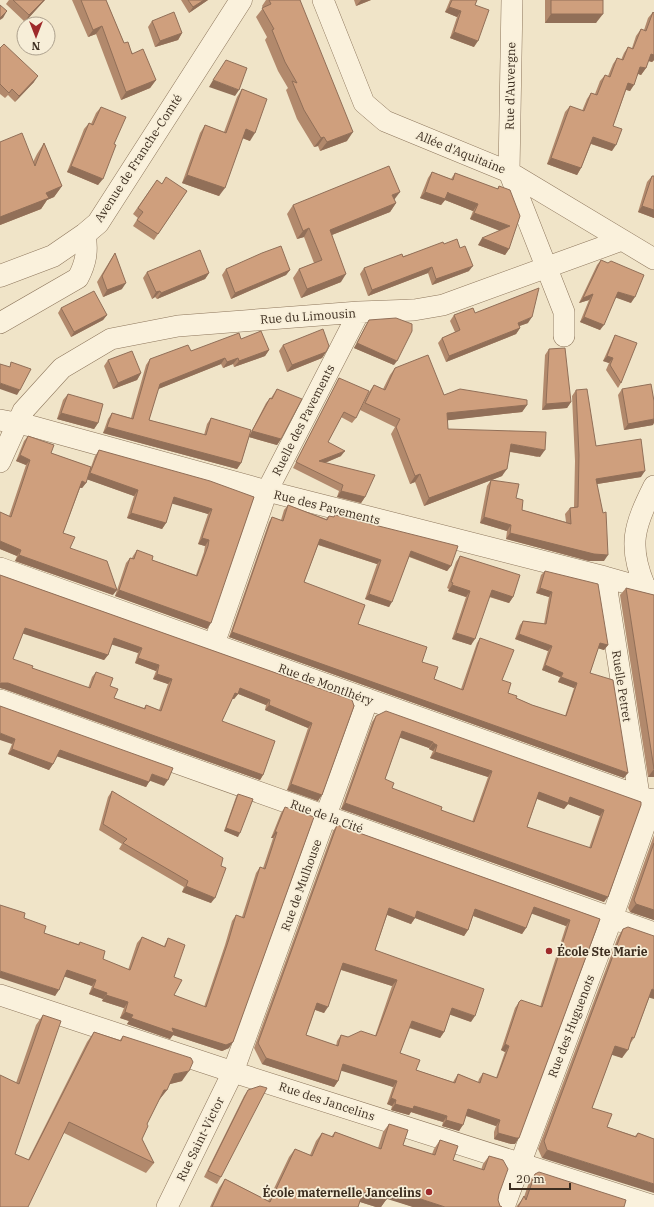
<svg xmlns="http://www.w3.org/2000/svg" width="654" height="1207" font-family="'IBM Plex Serif',serif">
	<style>
		.lines { fill: none; stroke-linecap: round; stroke-linejoin: round }
		.minor-casing { stroke: #8d765c; stroke-width: 22 }
		.tertiary-casing { stroke: #8d765c; stroke-width: 23 }
		.minor { stroke: #faf1dc; stroke-width: 21 }
		.tertiary { stroke: #faf1dc; stroke-width: 22 }
		.wall { fill: #b2896c; fill-rule: evenodd }
		.shaded-wall { fill: #916f58 }
		.building { fill: #cf9f7d; stroke: #916f58; fill-rule: evenodd }
		.poi-dot { fill: #9e2a2b; stroke: #f7eed8; stroke-width: 1.5 }
		.labels { text-anchor: middle; dominant-baseline: central; stroke-width: 3.5; stroke-linejoin: round; paint-order: stroke }
		.street-label { font-size: 12px; fill: #3d2e20; stroke: #f7eed8 }
		.poi-label { font-size: 12px; font-weight: bold; fill: #3d2e20; stroke: #f7eed8; text-anchor: start }
	</style>
	<rect width="100%" height="100%" fill="#f0e4c8"/>
	<g class="lines">
		<g class="minor-casing">
			<path id="minor" d="M323,0l41,103 21,18 124,51 145,87
				M512,0l-3,172 55,140v24
				M0,323l78,-45c8,-15 10,-27 7,-44
				M0,420l31,6 236,65 338,86 49,14
				M0,462l23,-51 39,-43 49,-29 67,-13 181,-14 55,-2 29,-5 179,-65
				M0,568l653,233
				M605,577l34,218
				M646,589c-19,-43 -12,-63 8,-103
				M214,644l53,-153 92,-179
				M0,700l654,233
				M0,995l233,77 421,134
				M167,1207l66,-135 135,-373
				M504,1207l108,-289 42,-119"/>
		</g>
		<g class="tertiary-casing">
			<path id="tertiary" d="M0,276l53,-20 32,-22 13,-11 143,-223"/>
		</g>
		<use href="#minor" class="minor"/>
		<use href="#tertiary" class="tertiary"/>
	</g>
	<path class="wall" d="M9,0h36l-20,22 -19,-18z
		M72,0h34l18,43 32,37 -6,8 -29,12 -25,-66 -8,3z
		M181,0h27l-19,13z
		M266,0h34l47,141 -27,10 -2,-5 -4,1 -17,-28 -11,-29 2,-2 -10,-17 -13,-31 2,-3 -11,-20 7,-9 -1,-2z
		M354,0h17l-15,6z
		M450,0h27l-2,5 -1,42 -24,-9 7,-21 -12,-5z
		M545,0h58l-7,23h-51z
		M653,12l1,1v47l-2,2 -4,-1 -2,7 -5,7 -3,-1 -8,17 -4,-1 -13,36 -1,25 -21,-7 -10,24 -4,7 -30,-11 18,-52 5,-6 12,5 5,-12 4,-6 4,1 5,-13 5,-6 3,1 5,-12 4,-6 4,2 3,-7 4,-6 4,1 4,-12 5,-7 3,1 4,-12z
		M152,21l30,12 -4,7 -23,7 -7,-20z
		M0,48l34,34 -19,20 -7,-7 -3,3 -5,-4z
		M242,89l8,52 -8,-3 -23,58 -37,-13 18,-50 5,-8 19,7 13,-35z
		M101,107l13,37 -16,41 -31,-13 17,-43 5,-6 2,1 5,-11z
		M0,142l33,20 4,-8 7,-11 18,43 -8,11 -7,3 -6,9 -41,16z
		M432,172l19,7 4,-6 42,16 2,-3 10,63 -4,6 -27,-10 22,-14 -30,-12 3,-8 -28,-11 -4,5 -21,-7 8,-20z
		M652,176h2v42l-16,-6 9,-30z
		M157,180l5,4 25,7 -33,49 -21,-14 5,-8 -5,-4z
		M394,200l2,3 -6,9 -58,23 9,47 -40,16 -8,-20 6,-9 15,-6 -10,-26 -7,2 -10,-25 6,-9z
		M444,244l16,4 9,23 -37,14 -4,-12 -60,23 -8,-22 4,-6z
		M115,253l7,36 -19,8 -6,-15 14,-23z
		M601,260l30,43 -15,-6 -16,33 -20,-8 9,-22 -10,3 18,-38z
		M226,269l64,1 -4,5 -55,24 -9,-24z
		M147,272l62,1 -4,6 -48,20 -2,-2 -3,2 -9,-21z
		M61,308l46,7 -4,5 -32,17 -13,-24z
		M475,313l53,10 -9,3 1,2 -4,6 -70,28 -8,-19 4,-5 13,-6 -5,-11 4,-6z
		M369,320l25,45 -40,-17 12,-23z
		M615,335l6,48 -3,5 -12,-18 3,-7 -6,-2 9,-20z
		M241,339l28,11 -4,6 -31,11 -1,-3 -10,4 -2,-4 -63,25 -9,31 55,15 3,-11 4,-6 39,16 16,-31 4,-5h1l6,-9 4,50 -4,6 -28,-8 -8,26 -4,6 -134,-36 5,-14 4,-6 19,5 15,-53 4,-6 41,-8z
		M283,345l43,7 -4,6 -35,14 -8,-21z
		M549,349l22,53 -4,6 -25,2 3,-55z
		M108,360l33,13 -4,7 -24,9 -9,-23z
		M395,368l49,27 83,10 -5,7 -75,8 1,9 92,28 -30,-5 -8,24 -10,4 24,18 6,12 44,12 -1,-8 5,-6 4,-1 1,-46 -3,-65 4,-6 20,56 45,31 -44,7 7,77h-15l-83,-22 1,-8 -27,-8 7,-37 4,-6 -67,26 -9,-24 -5,2 -19,-50 4,-7 -35,-17 9,-18 5,-7 9,4 7,-14z
		M339,378l17,40 -4,5 -11,-6 -13,25 13,14 -16,7 40,34 -4,6 -24,-6 2,-6 -46,-23 43,-84z
		M622,389l31,36 -29,5 -6,-35z
		M68,394l30,29 -4,6 -37,-10 6,-19z
		M28,436l23,17 40,14 4,-11 4,-6 155,47 -47,132 -92,-33 11,-33 4,-5h2l1,-2 4,-6 15,10 44,15 8,-23 1,-6 -7,-2 10,-30 -36,-11 -6,20 -4,6 -35,-11 7,-22 -47,-17 -1,4 -4,5h-2l-17,45 7,15 43,47 -98,-34 2,-5 -17,-7v-37l9,4 17,-51 -10,-4 8,-20z
		M288,505l38,14 3,-3 4,1 2,-2 116,51 -4,5 -38,-14 -20,50 -24,-8 12,-35 -59,-19 -14,37 54,42 64,38 12,17 27,10 16,-46 3,-5 22,42 6,13 8,5 16,7 33,11 9,-28 -16,-6 2,-5 -18,-7 6,-19 -33,-12 5,-14 3,-4 21,3 5,-27 -13,-4 5,-18 4,-4 63,74 -4,5 -6,-2 -8,25 34,105 -395,-141 40,-115 3,-5 9,3 3,-10z
		M460,556l53,41 -4,6 -20,-6 -18,48 -19,-6 14,-42 -18,-6 1,-2 -2,-1 9,-26z
		M0,575l352,125 -34,101 -31,-11 21,-62 -43,-18 1,-5 -28,-11 -4,5h-2l-10,22 41,54 -3,5 -256,-91 -4,-1zM23,633l81,27 4,-5 4,-11 26,9 -3,10 21,8 -3,8 15,5 -9,26 -13,-5 -2,3 -30,-10 -4,-12 -14,-14 -4,5 -4,11 -56,-20 -19,-9z
		M626,588l28,7v182h-6l-28,-182z
		M0,706l164,80 -14,-6 -4,7 -89,-31 -4,8 -4,6 -41,-16 4,-10z
		M376,716l265,86 -37,100 -263,-93 31,-87zM400,737l29,11v1l4,2 -3,7 58,19 -16,45 -31,-12 -49,-22 -7,-9zM537,799l27,10 4,-5 32,12 -11,32 -62,-21z
		M112,791l109,75 -10,37 -29,-11 2,-5 -65,-38 3,-5 -23,-14 9,-33z
		M238,794v43l-14,-6 12,-34z
		M285,807l-56,241 -7,3 -49,-16 -3,4 -43,-15 2,-3 -9,-3 4,-10 -22,-7 1,-2 -14,-5 3,-8 -28,-10 -9,20 -31,-78 20,15 34,11 2,-2 23,17 25,11 9,-27 5,-6 22,9 4,-8 6,39v18l30,12 21,-62 7,-24 4,-6 6,2 14,-44 4,-6 3,1 10,-30h-2l10,-25z
		M337,825l263,94 -85,225h-4l-17,-5v-7l2,-6 -30,-10 -7,15 -17,-5 1,-4 -17,-5 -15,-5 -2,3 -18,-5 1,-4 -5,-2 6,-17 -26,-9 -26,-8 -3,11 -4,6 -72,-23 -8,-16 79,-217zM532,913l34,13 -26,81 -21,-5 -4,6 -14,42 4,2 -9,26 -13,-5 -4,6 -1,3 -20,-8 -5,8 -37,-12 -16,-17 9,-25 31,10 4,-6 6,-18 21,8 -96,-72 12,-35 24,9 4,-6 49,18 4,-6 5,-14 49,18 4,-6zM341,970l51,16 -17,50 -27,1 -7,-2 -4,6 -1,5 -30,-11 9,-25 9,3z
		M654,835v85l-24,-8 -2,-4z
		M623,929l26,69 -15,40 -4,6 -8,14 -10,-4 -20,54 15,19 28,9 3,-3 16,6 -112,19 -4,-9 80,-212z
		M43,1015l-28,139 13,6 59,-118 7,-10 26,8 3,-4 59,45 -13,3 -2,6 -8,10 -12,24 -5,15 12,24 -8,10 -82,-40 -64,74 16,-124 20,-58z
		M248,1090l-27,87 -4,7 -13,-7 40,-81z
		M389,1124l14,21 29,9 2,-5 6,-9 13,20 28,10 2,-6 6,-8 10,38 -1,6 2,6 2,1h-89l-26,-9 -6,9h-5l-16,-5 -2,5h-148l9,-19 6,-9 43,22 21,-44 6,-8 15,6 6,-14 6,-8 9,4 4,-5 43,16 5,-16z
		M535,1174l89,33h-108l8,-10 5,-15z"/>
	<path class="shaded-wall" d="M44,0h1l-3,3 -17,19 4,-7z
		M204,0h4l-19,13 4,-6z
		M361,0h10l-15,6z
		M449,7l12,4 -4,6 -12,-5z
		M7,11l-4,7 -3,2v-2z
		M551,14h52l-7,9h-51z
		M102,26l-6,8 -8,3 5,-7z
		M454,32l24,9 -4,6 -24,-9z
		M182,33l-4,7 -23,7 5,-6z
		M651,54l3,1v5l-2,2 -6,-2z
		M640,67l6,1 -5,7 -5,-2z
		M38,76l-4,6 -19,20 4,-6z
		M156,80l-6,8 -29,12 5,-8z
		M213,80l26,10 -4,6 -26,-9z
		M628,83l6,2 -4,6 -6,-2z
		M246,129l9,4 -5,8 -10,-4z
		M353,132l-6,9 -27,10 7,-9z
		M324,137l-6,9 -4,1 7,-9z
		M593,137l23,8 -4,6 -23,-8z
		M551,158l30,10 -4,7 -30,-11z
		M71,166l32,13 -5,6 -31,-13z
		M187,175l38,13 -6,8 -37,-13z
		M62,186l-8,11 -7,3 -6,9 -41,16v-8l46,-24z
		M400,192l-6,8 -2,-5z
		M425,192l23,1 30,11 -5,7 -28,-11 -4,5 -21,-7z
		M396,203l-6,9 -66,26 6,-8z
		M642,206l12,4v8l-16,-6z
		M474,213l36,13 -4,7 -36,-14z
		M309,228l-5,9 -7,2 6,-8z
		M482,238l27,11 -4,6 -27,-10z
		M473,266l-4,5 -37,14 4,-6z
		M432,267l-4,6 -60,23 4,-6z
		M290,270l-4,5 -55,24 4,-6z
		M209,273l-4,6 -48,20 4,-6z
		M346,274l-5,8 -40,16 6,-9z
		M126,283l-4,6 -19,8 4,-7z
		M160,291l-5,6 -3,2 4,-7z
		M618,292l17,5 -4,6 -17,-6z
		M593,294l-4,6 -10,3 4,-5z
		M107,315l-4,5 -32,17 3,-5z
		M532,317l-4,6 -14,5 4,-5z
		M584,317l20,8 -4,5 -20,-8z
		M520,328l-4,6 -70,28 3,-6z
		M357,343l40,18 -3,4 -40,-17z
		M269,350l-4,6 -31,11 5,-6z
		M326,352l-4,6 -35,14 5,-7z
		M607,356l6,2 -4,5 -6,-2z
		M225,358l-4,6 -65,26 4,-6z
		M238,358l-5,6 -10,4 4,-6z
		M141,373l-4,7 -24,9 5,-6z
		M0,383l20,7 -3,5 -17,-6z
		M571,402l-4,6 -25,2 4,-6z
		M527,405l-5,7 -80,9 5,-8z
		M61,413l37,10 -4,6 -37,-10z
		M654,419v4l-1,2 -29,5 4,-6z
		M107,427l134,36 -4,6 -134,-36z
		M252,431l29,8 -4,6 -28,-8z
		M511,444l34,6 -5,7 -34,-6z
		M345,451l-4,5 -26,11 4,-6z
		M20,455l10,5 -4,5 -10,-4z
		M507,469l-5,7 -78,30 5,-8z
		M645,471l-4,6 -50,8 5,-6z
		M90,473l48,17 -4,6 -48,-17z
		M420,474l-5,8 -5,2 5,-8z
		M82,481l4,2 -4,5 -4,-1z
		M341,491l24,6 -4,6 -24,-6z
		M174,497l38,12 -4,5 -38,-11z
		M131,513l35,10 -4,6 -35,-11z
		M484,517l27,8 -4,6 -27,-8z
		M510,533l98,22 -4,6h-15l-83,-22z
		M202,538l7,2 -4,6 -7,-2z
		M320,539l61,21 -4,4 -61,-20z
		M0,541l21,9 -4,6 -17,-7z
		M411,551l40,15 -4,5 -39,-15z
		M19,555l98,35 -4,5 -98,-34z
		M452,585l18,6 -4,6 -18,-6z
		M540,588l12,4 -3,5 -13,-4z
		M119,590l92,33 -4,6 -92,-33z
		M492,590l21,7 -4,6 -21,-7z
		M369,594l23,8 -3,5 -24,-8z
		M25,628l83,27 -4,5 -83,-27z
		M232,632l396,141 -4,5 -395,-141z
		M456,633l19,6 -4,6 -19,-6z
		M519,634l33,12 -4,5 -33,-12z
		M114,638l28,10 -4,5 -28,-9z
		M600,643l8,2 -4,5 -7,-2z
		M138,658l21,7 -3,6 -21,-8z
		M545,665l18,8 -3,4 -18,-7z
		M157,674l15,5 -4,5 -15,-5z
		M561,677l16,6 -3,5 -16,-6z
		M1,683h7l255,92 -3,5 -256,-91 -4,-1v-4z
		M240,688l30,12 -4,5 -30,-12z
		M235,693l3,1 -4,5 -3,-1z
		M269,705l43,18 -4,5 -43,-18z
		M402,731l31,11 -4,6 -31,-11z
		M0,733l15,6 -3,5 -12,-4z
		M433,743l4,2 -4,6 -4,-2z
		M12,749l41,15 -4,6 -41,-16z
		M60,750l89,32 -3,5 -90,-31z
		M435,752l57,19 -4,6 -58,-19z
		M654,769v8h-6z
		M152,774l16,6 -4,6 -16,-6z
		M291,784l31,11 -4,6 -31,-11z
		M539,792l31,5 34,13 -4,6 -32,-12 -4,5 -29,-11z
		M345,803l263,94 -4,5 -263,-93z
		M226,828l14,5 -2,4 -14,-6z
		M275,832h2l-4,6h-2z
		M186,886l29,12 -4,5 -29,-11z
		M636,904l18,6v10l-24,-8z
		M534,907l36,13 -4,6 -36,-13z
		M389,908l28,3 51,19 -4,6 -49,-18 -4,6 -26,-10z
		M475,909l51,19 -4,6 -51,-19z
		M343,963l54,17 -5,6 -53,-17z
		M67,970l29,10 -4,6 -29,-10z
		M0,971l59,19 -4,6 -55,-18z
		M93,988l14,5 -4,6 -14,-5z
		M652,989l2,1v9l-7,-2z
		M106,995l22,7 -4,6 -22,-7z
		M317,1003l11,4 -4,6 -11,-4z
		M452,1008l23,8 -4,6 -23,-8z
		M125,1012l8,3 -4,6 -9,-3z
		M131,1018l41,10 61,14 -4,6 -7,3 -49,-16 -3,4 -43,-15z
		M412,1021l32,11 -4,6 -32,-11z
		M505,1044l4,2 -4,6 -4,-2z
		M615,1046l13,4 -6,8 -13,-4z
		M266,1058l72,23 -4,6 -72,-23z
		M343,1064l54,17 -4,6 -54,-17z
		M189,1071l-7,10 -15,4 7,-11z
		M164,1090h3l-8,10z
		M391,1098l5,2 -4,6 -5,-2z
		M395,1104l19,2 33,10 -4,6 -32,-10 -2,3 -18,-5z
		M468,1109l32,11 -4,6 -32,-11z
		M446,1120l17,5 -4,6 -17,-5z
		M498,1133l21,5 -4,6h-4l-17,-5z
		M547,1150l107,34v9l-112,-35z
		M390,1189l55,18h-32l-29,-9z
		M363,1192l23,8 -5,7h-5l-19,-6z"/>
	<path class="building" d="M13,0h31l-15,15z
		M81,0h25l18,43 4,-1 4,12 11,-5 13,31 -30,12 -24,-66 -9,4z
		M188,0h16l-11,7z
		M269,0h31l53,132 -26,10 -3,-5 -3,1 -17,-28 -12,-29 5,2 -12,-21 -13,-32 2,-1 -12,-21 9,-4z
		M452,0h25l-2,5 14,5 -11,31 -24,-9 7,-21 -12,-4z
		M551,0h52v14h-52z
		M0,5l7,6 -7,7z
		M174,12l8,21 -22,8 -8,-20z
		M653,12l1,1v42l-3,-1 -5,14 -6,-1 -6,18 -6,-2 -15,43 9,3 -6,16 -23,-8 -12,31 -30,-10 19,-52 14,5 7,-18 6,2 8,-20 5,2 7,-19 6,2 5,-13 5,2 8,-20 5,2z
		M4,44l34,32 -19,20 -7,-7 -3,4 -9,-9v-36z
		M226,60l21,8 -8,22 -26,-10z
		M242,89l25,10 -12,34 -9,-4 -21,59 -38,-13 18,-50 21,8z
		M101,107l25,10 -12,27 2,1 -13,34 -32,-13 18,-43 4,2z
		M22,133l13,33 9,-23 18,43 -16,7 3,5 -49,19v-75z
		M389,166l11,26 -8,3 4,8 -66,27 16,44 -39,15 -8,-20 23,-9 -13,-32 -6,3 -10,-26z
		M432,172l21,8 2,-7 43,16 1,-3 11,4 10,26 -11,33 -27,-11 28,-12 -36,-13 4,-9 -30,-11v-1l-3,7 -20,-7z
		M652,176h2v34l-12,-4z
		M166,177l21,14 -29,43 -21,-14 6,-8 -5,-4 19,-28 5,4z
		M457,239l3,9 5,-2 8,20 -37,13 -4,-12 -60,23 -8,-22 38,-14 1,3 40,-15 1,2z
		M281,246l9,24 -55,23 -9,-24 36,-16z
		M200,250l9,23 -48,20 -1,-2 -4,1 -9,-20z
		M115,253l11,30 -19,7 -5,-14z
		M601,260l7,3 3,-2 33,14 -9,22 -17,-5 -14,33 -20,-8 9,-23 -10,4z
		M539,288l-7,29 -14,6 2,5 -71,28 -7,-18 18,-8 -6,-15 19,-7 2,5z
		M94,291l13,24 -33,17 -13,-24z
		M396,318l16,6v7l-15,30 -40,-18 12,-23z
		M323,329l6,17 -3,6 -34,13 -9,-20z
		M261,331l8,19 -30,11 -1,-3 -11,4 -2,-4 -65,26 -11,36 57,15 5,-17 40,12 -10,33 -134,-36 5,-14 21,6 17,-60 38,-14 3,6 48,-18 2,6z
		M615,335l22,8 -16,40 -11,-18 3,-7 -6,-2z
		M565,348l6,54 -25,2 3,-55z
		M132,351l9,22 -23,10 -10,-23z
		M428,355l16,40 16,-6 67,11v5l-80,8 1,16 98,3 -1,18 -34,-6 -4,25 -78,29 -9,-24 -5,2 -19,-49 4,-8 -35,-16 9,-18 11,5 10,-22z
		M11,362l20,7 -11,21 -20,-7v-19l10,3z
		M339,378l30,13 -13,27 -12,-6 -16,30 17,9 -26,10 56,14 -10,22 -24,-6 2,-6 -47,-23z
		M651,384l3,17v18l-26,5 -6,-35z
		M277,389l25,10 -21,40 -29,-8 18,-33 2,1z
		M587,389l9,57 45,-7 4,32 -49,8 7,34 3,-1 2,43 -14,-1 -84,-21 1,-8 -27,-8 7,-37 28,4 -3,14 7,2 -1,10 49,14 -1,-16 8,-1 1,-52 -3,-65z
		M68,394l35,10 -5,19 -37,-10z
		M28,436l26,9 -3,8 40,14 -5,16 -4,-2 -19,52 12,4 -5,11 37,13 10,29 -98,-35 2,-5 -21,-9v-29l11,5 19,-57 -10,-5z
		M99,450l111,31 44,16 -43,126 -92,-33 11,-32 4,1 3,-9 16,6 -1,4 45,16 11,-30 1,-6 -7,-2 10,-29 -38,-12 -8,26 -35,-10 7,-23 -48,-17z
		M288,505l39,15 2,-4 5,1 1,-2 123,31 -7,20 -40,-15 -19,51 -23,-8 12,-34 -61,-21 -16,43 61,23 -7,19 69,23 -5,15 16,5 -4,12 29,11 17,-52 34,12 -12,30 9,3 -3,10 9,3 -1,2 16,7 34,11 11,-33 -16,-6 2,-4 -18,-8 7,-19 -33,-12 4,-13 23,3 6,-32 -12,-4 5,-17 53,13 10,61 -8,-2 -10,30 23,7 15,93 -396,-141 40,-115 11,4z
		M460,556l60,19 -7,22 -21,-7 -17,49 -19,-6 14,-42 -18,-6 1,-2 -2,-1z
		M0,575l352,125 2,6 -32,89 -31,-11 21,-61 -43,-18 1,-5 -30,-12 -2,6 -3,-1 -13,28 53,20 -12,34 -255,-92h-7l-1,1zM25,628l83,27 6,-17 28,10 -4,10 21,7 -2,9 15,5 -11,32 -15,-6 -1,4 -31,-11 4,-9 -8,-3 3,-8 -17,-6 -6,16 -58,-20 1,-2 -20,-7z
		M626,588l28,7v174z
		M0,706l173,62 -5,12 -16,-6 -3,8 -89,-32 -7,14 -41,-15 3,-10 -15,-6z
		M386,711l255,91v3l-33,92 -263,-94 31,-87zM402,731l31,11v1l4,2 -2,7 57,19 -18,51 -33,-12 1,-3 -50,-19 2,-5 -9,-4zM539,792l29,11 2,-6 34,13 -13,38 -64,-21z
		M112,791l111,67 -2,8 5,2 -11,30 -29,-12 2,-5 -65,-38 4,-4 -24,-15z
		M238,794l15,5 -13,34 -14,-5z
		M285,807l29,10 -81,225 -7,3 -54,-17 2,5 -43,-15 2,-3 -8,-3 3,-10 -22,-7 1,-2 -14,-5 3,-8 -29,-10 -8,20 -59,-19v-66l25,8 -1,5 22,8 -2,7 35,12 1,-3 25,9 -2,8 27,11 12,-33 23,10 3,-9 17,7 -11,32 8,3 -8,15 32,12 23,-68 7,-24 8,3 16,-51 5,2 12,-37h-2z
		M337,825l263,94 -81,219h-3l-18,-5v-7l2,-6 -32,-11 -5,16 -17,-5 1,-4 -16,-5 -17,-5 -1,3 -18,-5 1,-4 -5,-2 6,-17 -26,-8 -28,-9 -5,17 -72,-23 -8,-15zM534,907l36,13 -28,87 -21,-7 -2,2 -14,42 4,2 -12,32 -14,-5 -3,10 -22,-9 -3,9 -39,-13 4,-10 -20,-7 12,-32 32,11 8,-24 23,8 9,-27 -109,-39 14,-42 26,10 2,-7 51,19 7,-21 51,19zM343,963l54,17 -21,56 -15,-5 -13,6 -7,-2 -3,11 -32,-11 11,-32 11,4z
		M654,843v67l-18,-6 -2,-4z
		M628,927l26,9v54l-2,-1 -18,49 -2,-1 -4,13 -13,-4 -23,62 20,6 -5,13 29,10 2,-4 16,6v45l-107,-34 -3,-9 79,-212z
		M43,1015l18,6 -46,133 14,6 65,-128 27,9 2,-5 68,22 2,4 -4,9 -15,3 -7,16h-3l-17,34 1,2 -6,13 12,24 -85,-41 -41,85h-28v-132l19,9z
		M260,1086l7,2 -46,89 -13,-6 40,-81z
		M389,1124l19,6 -5,15 32,10 5,-15 18,6 -5,14 31,10 5,-14 14,4 5,9 -9,25 -1,6 2,6 2,1h-57l-55,-18 -4,11 -23,-8 -5,15h-146l13,-28 45,23 25,-53 17,7 10,-23 11,4 2,-5 46,17z
		M539,1172l87,28 -2,7h-106l6,-11 2,4 9,-26z"/>
	<g class="poi-dot">
		<circle cx="549" cy="951" r="4"/>
		<circle cx="429" cy="1192" r="4"/>
	</g>
	<g class="labels">
		<g class="street-label">
			<text transform="translate(510 86) rotate(-89)">Rue d'Auvergne</text>
			<text transform="translate(461 152) rotate(22)">Allée d'Aquitaine</text>
			<text transform="translate(138 158) rotate(-57)">Avenue de Franche-Comté</text>
			<text transform="translate(308 316) rotate(-4)">Rue du Limousin</text>
			<text transform="translate(303 420) rotate(-63)">Ruelle des Pavements</text>
			<text transform="translate(327 507) rotate(14)">Rue des Pavements</text>
			<text transform="translate(326 684) rotate(20)">Rue de Montlhéry</text>
			<text transform="translate(622 686) rotate(81)">Ruelle Petret</text>
			<text transform="translate(327 816) rotate(20)">Rue de la Cité</text>
			<text transform="translate(301 885) rotate(-70)">Rue de Mulhouse</text>
			<text transform="translate(571 1026) rotate(-69)">Rue des Huguenots</text>
			<text transform="translate(327 1101) rotate(18)">Rue des Jancelins</text>
			<text transform="translate(200 1139) rotate(-64)">Rue Saint-Victor</text>
		</g>
		<g class="poi-label">
			<text x="557" y="951">École Ste Marie</text>
			<text x="421" y="1192" text-anchor="end">École maternelle Jancelins</text>
		</g>
	</g>
	<g transform="translate(36 36) rotate(180)"><circle r="19" fill="#f7eed8" stroke="#ada18e"/>
	<path d="M0-3L7 15L0 10L-7 15Z" fill="#9e2a2b"/>
	<text y="-6" font-size="11" font-weight="bold" text-anchor="middle" fill="#3d2e20">N</text>
	</g>
	<path d="M510 1183v6h60v-6" fill="none" stroke="#3d2e20" stroke-width="2"/>
	<text x="516" y="1183" font-size="12" fill="#3d2e20" stroke="#f7eed8" stroke-width="3" paint-order="stroke">20 m</text>
</svg>
